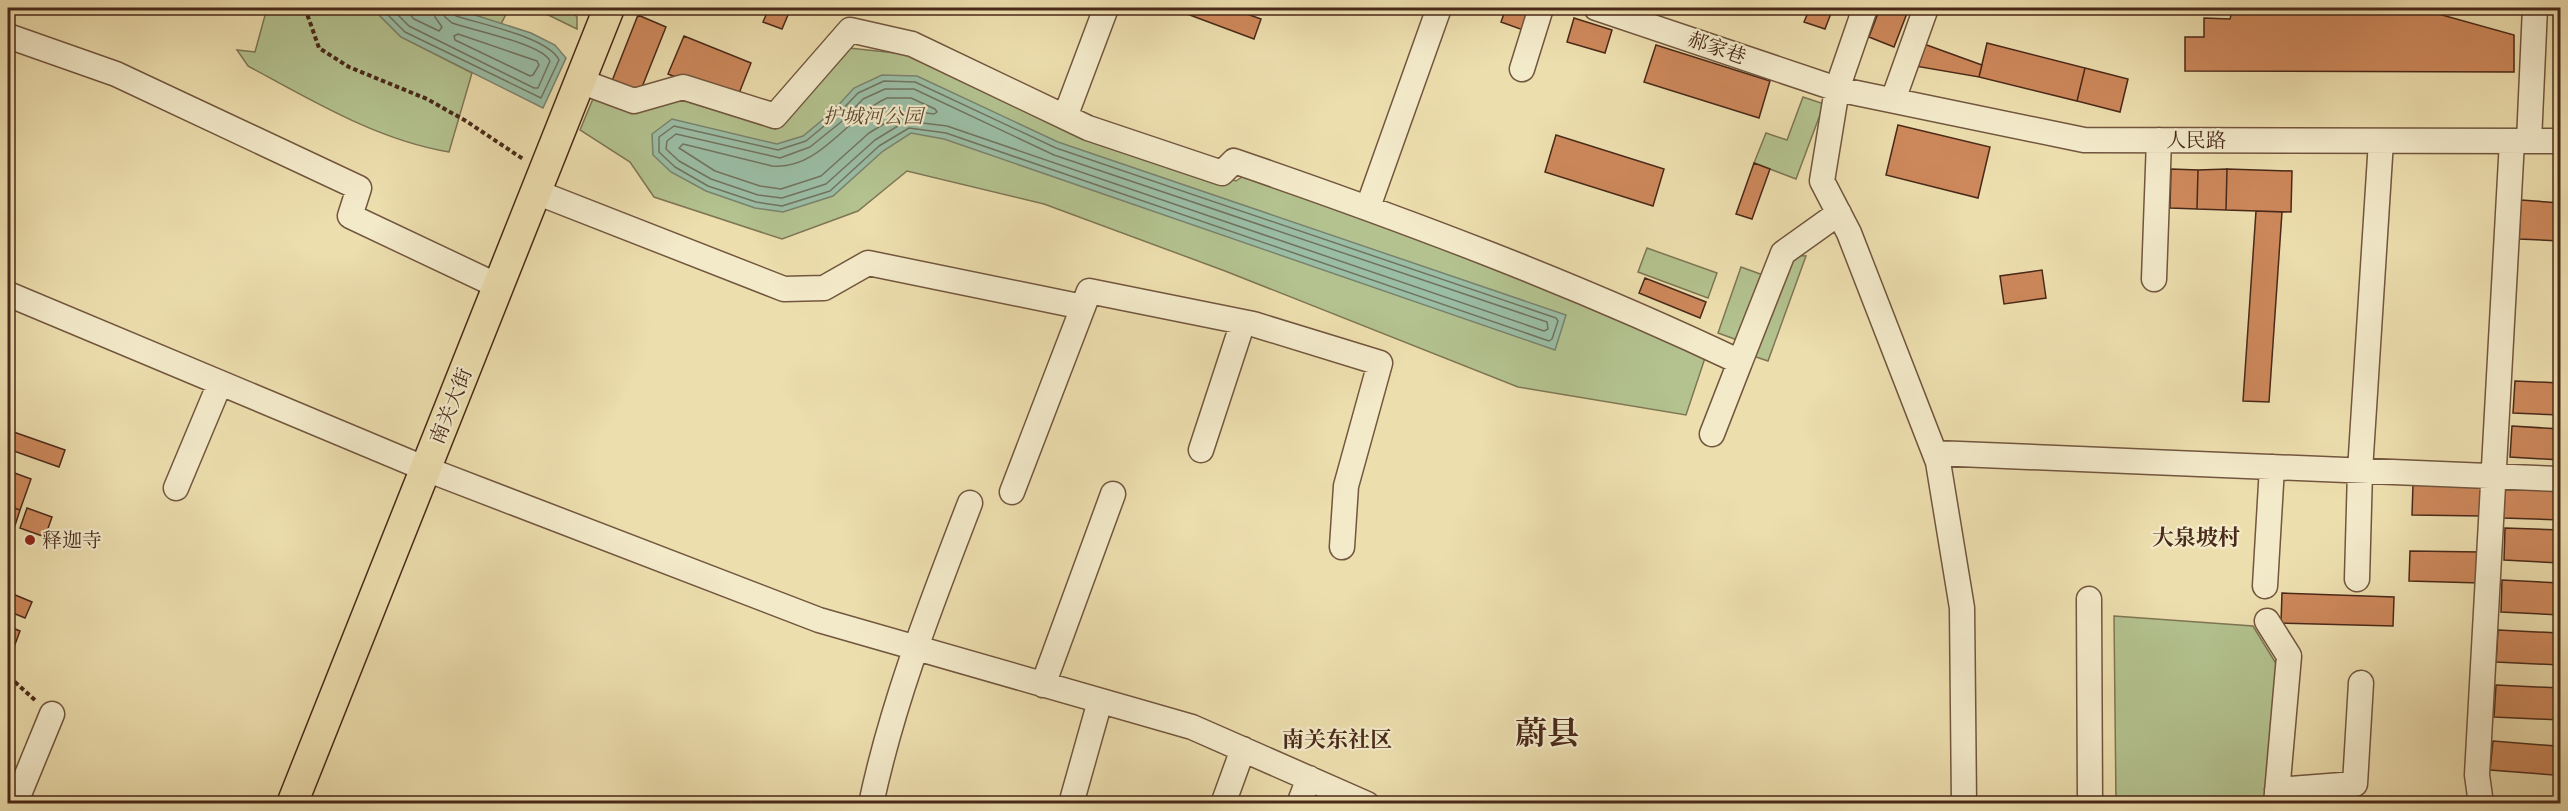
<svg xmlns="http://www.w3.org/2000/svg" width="2568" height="811" font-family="'IM FELL Double Pica','Noto Serif SC',serif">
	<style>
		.green { fill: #b3c28f; stroke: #7e7654; stroke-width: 1.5 }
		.water { fill: #9abda5; stroke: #7a826d; stroke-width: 1.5 }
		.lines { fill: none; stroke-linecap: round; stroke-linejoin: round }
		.shore { stroke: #72735f; stroke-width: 1.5 }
		.building { fill: #cd885b; stroke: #492919; stroke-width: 1.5 }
		.minor-casing { stroke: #72563e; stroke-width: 27 }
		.major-casing { stroke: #492919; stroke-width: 33 }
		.path { stroke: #492919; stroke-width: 4; stroke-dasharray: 4.5 3; stroke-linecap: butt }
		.minor { stroke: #f3eaca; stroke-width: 24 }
		.major { stroke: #eddeae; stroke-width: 30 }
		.poi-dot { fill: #8f2418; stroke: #f3eaca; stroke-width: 2 }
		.labels { text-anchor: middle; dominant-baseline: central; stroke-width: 4.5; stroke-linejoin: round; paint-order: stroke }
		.street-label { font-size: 20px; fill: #492919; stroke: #f3eaca }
		.park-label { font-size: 20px; font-style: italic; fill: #5e4831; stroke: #f3eaca }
		.poi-label { font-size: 20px; fill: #492919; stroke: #f3eaca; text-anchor: start }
		.quarter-label { font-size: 22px; font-weight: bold; fill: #492919; stroke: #f3eaca }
		.town-label { font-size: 32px; font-weight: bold; fill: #492919; stroke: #f3eaca }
	</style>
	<rect width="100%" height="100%" fill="#eddeae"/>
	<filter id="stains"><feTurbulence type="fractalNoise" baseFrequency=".00333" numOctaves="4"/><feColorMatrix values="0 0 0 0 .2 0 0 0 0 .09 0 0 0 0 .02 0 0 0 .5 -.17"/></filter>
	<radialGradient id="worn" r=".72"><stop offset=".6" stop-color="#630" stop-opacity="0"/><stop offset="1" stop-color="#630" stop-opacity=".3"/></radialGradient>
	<path class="green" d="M267,8h105l29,29 71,36 -23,79c-72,-12 -138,-52 -201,-86l-11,-16 18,2z
		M453,8h56l-8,16z
		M534,8l36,1 7,8v12z
		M849,48l56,6 48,18 116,53 167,56 12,-8 183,65 275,117 -20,60 -168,-28 -293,-116 -181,-67 -137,-33 -49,40 -76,28 -128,-42 -24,-35 -50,-32 15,-36 80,4 95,29z
		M1803,97l21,7 -28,75 -42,-16 12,-30 21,7z
		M1647,248l70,25 -9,25 -70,-26z
		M1789,255l17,1 -38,105 -15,-5z
		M1741,267l22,8 -23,66 -22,-8z
		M2114,616l139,10 27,44 -14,133h-150z"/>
	<path class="water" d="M372,8h81l78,25 24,12 11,13 -23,50 -142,-71z
		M882,75l35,1 141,66 508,173 -11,35 -611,-211 -33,-6 -28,18 -50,45 -50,16 -28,-4 -49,-17 -35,-19 -18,-17 -1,-21 20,-15 105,25 26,-8 29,-24 22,-24z"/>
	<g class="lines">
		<path class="shore" d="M381,8l24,24 136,66 18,-38c-11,-23 -79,-36 -103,-44l-5,-8
			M391,8l18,18 125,62h4l12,-27c-8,-17 -78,-31 -98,-38l-7,-6 -2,-9
			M404,8l10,11 25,12 3,-4 -7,-10 -1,-9
			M458,34l79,27 2,4 -6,10 -3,1 -75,-36 -1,-4z
			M884,81l31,1 141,66 500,170 2,3 -6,18 -3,2 -603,-208 -37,-5 -30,18 -49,45 -48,15 -26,-4 -48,-16 -33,-19 -16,-15v-15l15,-11 104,24 28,-9 30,-25 22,-23z
			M885,89h29l140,66 493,167 1,7 -4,2 -597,-205 -41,-5 -31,19 -49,44 -44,14 -24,-3 -47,-16 -32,-18 -13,-12 1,-8 9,-7 104,24 30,-11 31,-25 22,-23z
			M887,98h24l24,11 2,3 -3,2 -22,-3 -12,3 -31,19 -48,43 -40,13 -21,-3 -45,-15 -36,-23 4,-4 89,22c47,5 77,-51 115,-68z"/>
	</g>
	<path class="building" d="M769,8h22l-9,21 -19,-7z
		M1171,8h59l31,11 -7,20z
		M1506,8h32l-9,24 -28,-10z
		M1810,8h23l-8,21 -21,-7z
		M1880,8h29l-15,39 -25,-10z
		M2233,8h184l97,27v37l-329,-1v-34h19v-19l26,1z
		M638,15l28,12 -28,70 -28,-11z
		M1574,18l38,12 -7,23 -38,-11z
		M684,36l67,27 -15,38 -68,-27z
		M1987,43l98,25 -8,33 -98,-24z
		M1924,44l58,21 -3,12 -64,-11z
		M1656,45l114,36 -11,37 -115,-36z
		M2085,68l43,11 -8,33 -43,-11z
		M1898,125l92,22 -12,51 -92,-23z
		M1556,135l108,34 -11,37 -108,-34z
		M1754,163l16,6 -18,50 -16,-5z
		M2171,169l27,1 -1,39 -27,-1z
		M2227,169l-1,41 -29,-1 1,-39z
		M2227,169l65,2 -1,41 -65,-2z
		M2521,200l39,3v38l-41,-2z
		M2256,211l26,1 -13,190 -26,-1z
		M2042,270l4,28 -42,6 -4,-28z
		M1645,278l61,24 -6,16 -61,-25z
		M2515,381l45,2v32l-47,-2z
		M2512,426l48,3v31l-50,-3z
		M8,430l57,20 -6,17 -51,-18z
		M9,471l22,8 -11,31 -12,-4z
		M2413,484l70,2 -1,30 -70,-1z
		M2505,485l55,3v32l-57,-2z
		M8,506l12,4 -12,37z
		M27,508l25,9 -7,20 -25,-9z
		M2505,528l55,2v33l-56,-3z
		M2410,551l70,1v31l-71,-2z
		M2502,580l58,3v32l-59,-3z
		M8,592l24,10 -7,16 -17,-7z
		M2282,593l112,4 -1,29 -112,-3z
		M8,626l12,5 -6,16 -6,-3z
		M2498,630l62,3v32l-64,-3z
		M2496,685l64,3v32l-66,-3z
		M2493,741l63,5 -2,29 -64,-5z
		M2556,746h4v30l-6,-1z"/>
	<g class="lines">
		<g class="minor-casing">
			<path id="minor" d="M1596,8l241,81 247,51 476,1
				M1865,8l-28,81 -15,92 27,52 89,229 24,146 2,196
				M8,36l108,38 243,114 -9,28 148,70
				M1522,69l19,-61
				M580,81l54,20 49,-14 92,29 75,-86 62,14 176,84 134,45 12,-12c172,59 342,123 506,201l43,-109 56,-40
				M1893,100l33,-92
				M1065,117l41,-109
				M2529,141l6,-133
				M536,192l248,97 40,-1 44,-25 215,44 6,-16 164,33 127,39 -34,123 -4,61
				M1368,207l71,-199
				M2154,279l5,-139
				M8,294l418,175 393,151 373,107 175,77
				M1712,434l28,-72
				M1201,450l42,-128
				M1935,453l625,26
				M176,488l44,-105
				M1012,492l71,-185
				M2357,579l3,-108 21,-330
				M2265,586l7,-119
				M2089,599l1,205
				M2267,621l22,35 -13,148
				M1043,685l70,-191
				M2277,790l78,-6 6,-101
				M15,804l37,-90
				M871,804c22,-104 61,-202 99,-301
				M1071,804l29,-103
				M1223,804l20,-55
				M1299,804l10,-26
				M2481,804l-4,-29 35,-634"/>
		</g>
		<g class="major-casing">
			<path id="major" d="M292,804l317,-796"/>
		</g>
		<path class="path" d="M305,8l14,40 30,19 78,32 39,22 57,38
			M8,679l7,3 22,20"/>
		<use href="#minor" class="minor"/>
		<use href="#major" class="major"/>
	</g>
	<circle class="poi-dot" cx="30" cy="540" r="6"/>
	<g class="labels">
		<g class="street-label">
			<text transform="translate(1717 48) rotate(19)">郝家巷</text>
			<text x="2196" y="140">人民路</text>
			<text transform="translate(451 406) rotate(-68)">南关大街</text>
		</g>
		<g class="park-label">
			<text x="873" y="116">护城河公园</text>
		</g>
		<g class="poi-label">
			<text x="42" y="540">释迦寺</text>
		</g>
		<g class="quarter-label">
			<text x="2196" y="538">大泉坡村</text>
			<text x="1337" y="740">南关东社区</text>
		</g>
		<g class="town-label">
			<text x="1547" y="734">蔚县</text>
		</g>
	</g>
	<rect width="2568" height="811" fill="none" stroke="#eddeae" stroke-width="30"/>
	<rect x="9" y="9" width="2550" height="793" fill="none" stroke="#492919" stroke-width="3"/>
	<rect x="15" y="15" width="2538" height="781" fill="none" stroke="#492919" stroke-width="1.5"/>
	<rect width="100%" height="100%" filter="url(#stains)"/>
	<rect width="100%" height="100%" fill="url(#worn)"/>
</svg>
